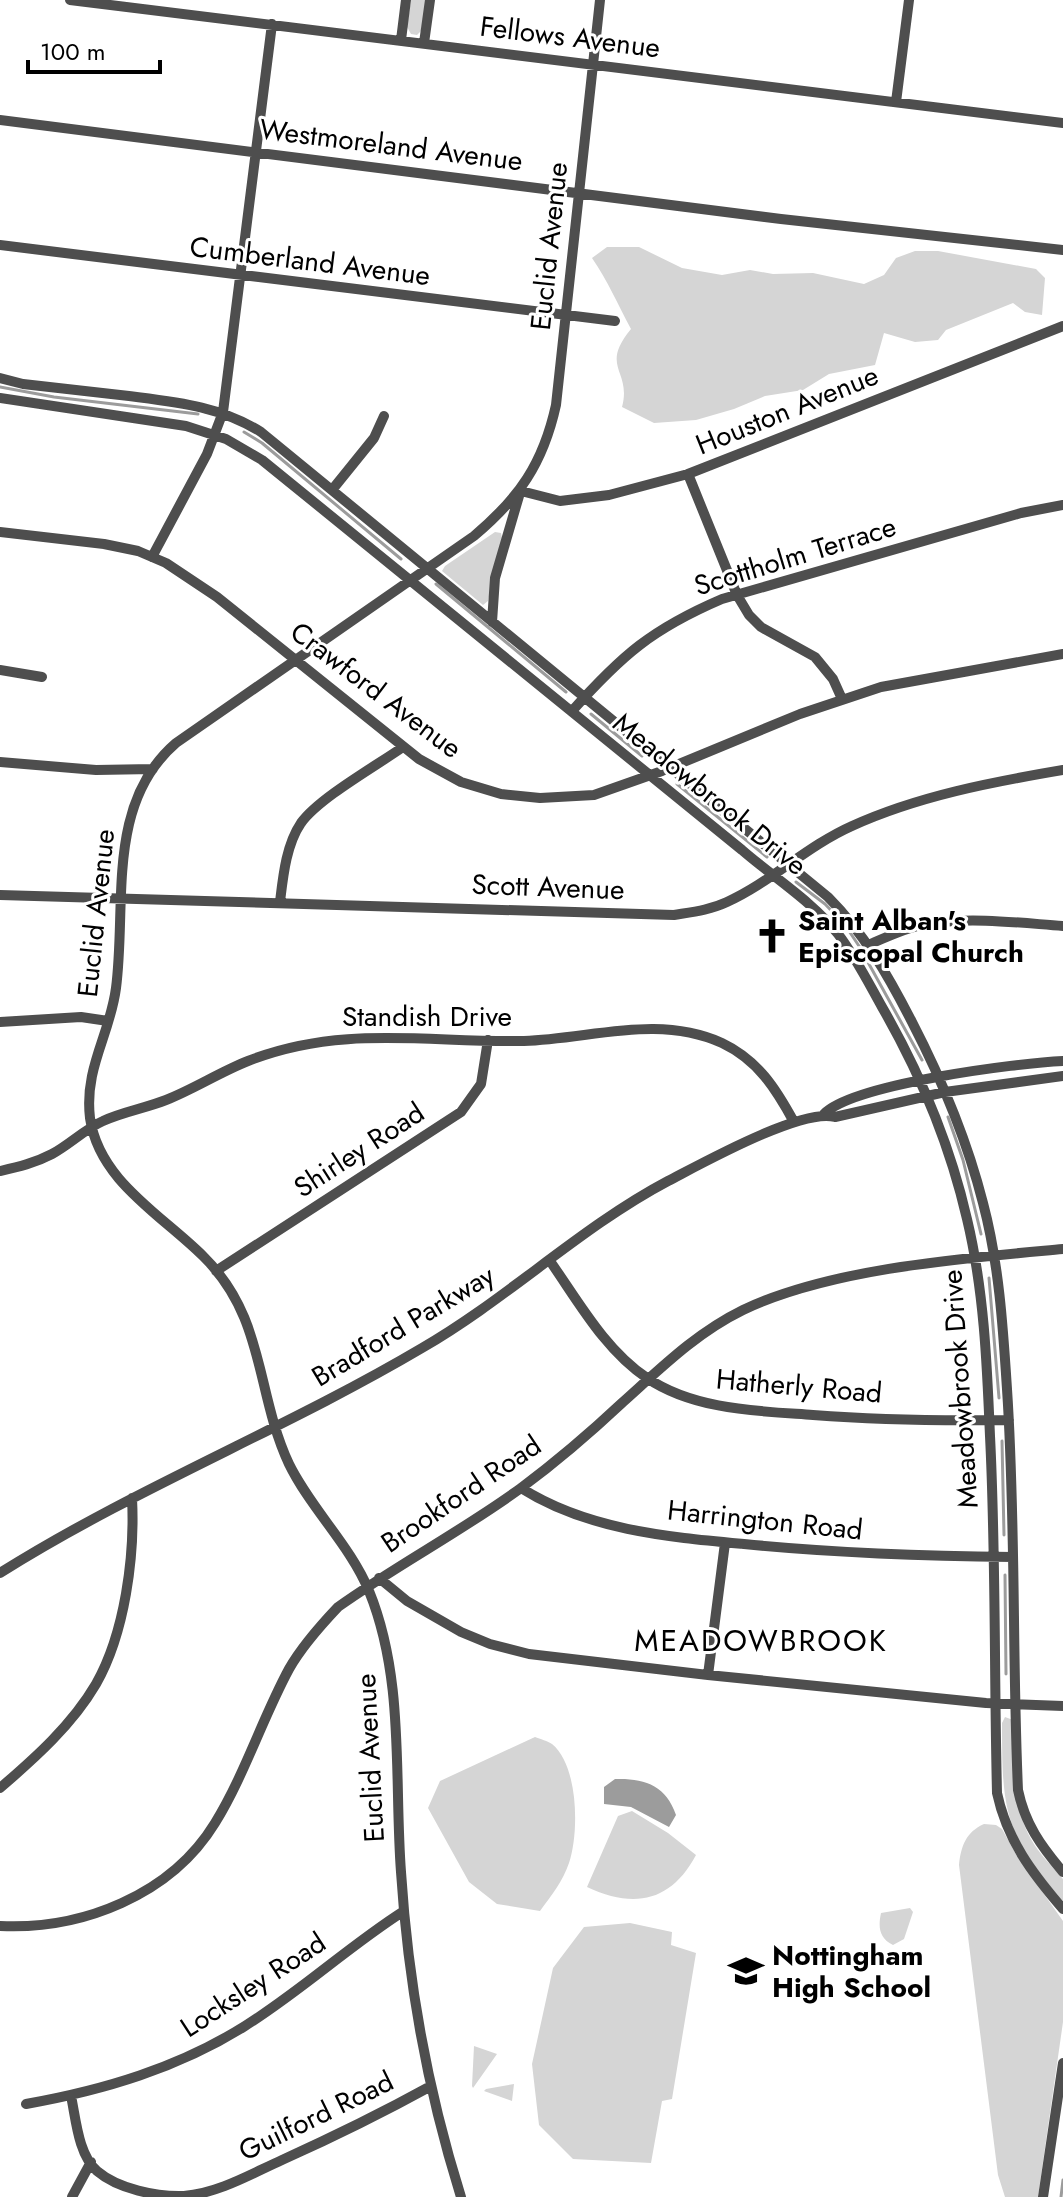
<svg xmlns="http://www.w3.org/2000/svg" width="1063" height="2197" font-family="Jost,sans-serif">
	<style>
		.green { fill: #d5d5d5 }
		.water { fill: #9c9c9c }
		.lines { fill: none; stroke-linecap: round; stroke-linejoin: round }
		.stream { stroke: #9c9c9c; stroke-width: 3 }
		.minor { stroke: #4e4e4e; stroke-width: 10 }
		.labels { text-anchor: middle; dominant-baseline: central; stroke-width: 6; stroke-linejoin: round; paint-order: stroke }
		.street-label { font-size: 28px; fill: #000; stroke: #fff }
		.poi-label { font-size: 28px; font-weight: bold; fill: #000; stroke: #fff; text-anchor: start }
		.neighbourhood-label { font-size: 30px; letter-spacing: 2px; fill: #000; stroke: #fff }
	</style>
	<rect width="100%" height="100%" fill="#fff"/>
	<path class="green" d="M411,0h15l-5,31 -4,4 -6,-1 -4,-7z
		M607,247h32l43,21 40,7 28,-5 23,4 40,-1 51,11 20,-9 12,-17 19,-7h23l98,18 9,9 -3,37 -17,-3 -12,-9 -67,27 -8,10 -23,2 -31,-9 -9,32 -46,9 -26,16 -38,6 -31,13 -38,11 -42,3 -32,-16c10,-37 -23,-39 9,-78 -13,-24 -23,-48 -39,-71z
		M495,532l6,1 1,5 -14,63 -5,4 -41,-34 3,-5z
		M1005,1717l8,3c2,39 -2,84 18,119 8,15 21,27 32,40v22c-59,-68 -61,-90 -61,-178z
		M535,1737c5,2 13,4 17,7 27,22 27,90 17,119 -6,18 -18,33 -29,48l-43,-7 -28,-22 -41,-74 12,-27z
		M632,1811l36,22 28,22c-25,47 -62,54 -109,32l31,-71z
		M984,1824l12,1 6,4 15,27 46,65v101l-25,175h-33l-7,-22 -39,-310c2,-19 7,-33 25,-41z
		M910,1908l3,4 -9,27 -11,6c-14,-7 -15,-18 -12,-32z
		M630,1923l42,9 -1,13 25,8 -24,146 -10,2 -11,62 -78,-4 -34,-34 -7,-61 21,-96 31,-41z
		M474,2046l23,8 -24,34 -1,-2z
		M514,2084l-2,17 -28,-10 2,-2z"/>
	<path class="water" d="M615,1779c29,-1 51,6 61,36l-7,12 -38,-20 -27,-3v-17z"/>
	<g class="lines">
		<path class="stream" d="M0,387l54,10 144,17
			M244,432l18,11 139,116
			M436,584l130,108
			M591,714l51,42
			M677,784l90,73
			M796,882l29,22 20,21 14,21 63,114
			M948,1117l15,43 18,74
			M989,1278l10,120
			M1002,1441l2,94
			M1005,1575l1,99
			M1061,2197l2,-17"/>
		<path class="minor" d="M70,0l993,123
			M401,40l5,-40
			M424,43l6,-43
			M896,102l13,-102
			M0,120l781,99 282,31
			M0,245l615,76
			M0,378l23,6c35,4 71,8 106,12 47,6 91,10 132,36l567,465c36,36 61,80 84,125 30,58 55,118 71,181 16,60 20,124 24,186 9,134 5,268 11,401 7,34 23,56 45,82
			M0,398l186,28 40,13 36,21 480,390c31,27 71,52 96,84 17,22 30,48 44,73 38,66 68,138 85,212 17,71 20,144 23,217 6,119 4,238 7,357 10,47 35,80 66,116
			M688,474l49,121 12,20 12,12 54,30 18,22 9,20
			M332,490l42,-52 10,-22
			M521,491l39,10 49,-6 79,-21 375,-148
			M0,532l104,12 34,7 28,12 51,34 202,162 42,23 40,12 39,4 54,-3 68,-24 138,-57 81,-27 182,-33
			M152,557l55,-103 16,-42 49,-388
			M492,622l3,-44 24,-82
			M0,670l42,7
			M572,711c50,-56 80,-82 150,-112l299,-86 42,-8
			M0,762l96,8 57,-1
			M0,895l674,20c18,-3 36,-5 53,-13 44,-20 80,-56 125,-76 66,-30 140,-44 211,-56
			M280,902c3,-25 6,-57 21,-79 18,-25 75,-57 102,-76
			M868,945c21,-9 42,-19 64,-22 43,-6 89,0 131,3
			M0,1022l81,-5 27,4
			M824,1114c29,-30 193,-51 239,-53
			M0,1171c18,-4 35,-8 52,-17 17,-9 33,-25 51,-33 19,-9 43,-13 63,-21 28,-11 54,-28 82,-39 93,-37 181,-18 276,-20 67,-2 133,-27 198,2 36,17 54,46 72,79
			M550,1261c28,40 55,89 97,117 47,32 111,33 166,37 65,5 131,6 196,5
			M216,1271l245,-159 20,-28 7,-44
			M521,1488c66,42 147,49 223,56 90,9 179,12 269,13
			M0,1573c135,-85 285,-144 422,-225 85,-49 159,-121 246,-167 33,-17 133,-73 167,-64l110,-25 118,-16
			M379,1578l28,23 54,31 29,12 39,10 179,21 278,28 77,3
			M708,1675l17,-132
			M0,1788c35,-30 72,-63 96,-104 29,-51 39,-128 36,-186
			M0,1926c82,4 171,-31 215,-103 30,-49 47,-104 74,-154 13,-23 31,-43 49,-62 59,-42 124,-76 183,-119 35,-26 70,-56 102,-86 38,-34 73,-69 120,-92 88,-42 223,-52 320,-61
			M71,2096c5,23 7,58 26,75 21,18 60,26 87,25 35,-3 67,-22 98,-36 51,-23 100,-47 149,-74
			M26,2104c78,-14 152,-36 219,-78 56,-35 104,-80 159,-115
			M72,2197l19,-35
			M461,2197c-33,-105 -53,-215 -60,-325 -7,-93 4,-193 -32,-281 -19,-46 -58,-82 -80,-127 -34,-73 -23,-146 -86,-208 -41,-41 -104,-75 -113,-138 -6,-50 20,-83 26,-130 11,-83 -11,-184 60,-245l298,-207c45,-38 69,-72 82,-131l44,-405
			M1043,2197l20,-134"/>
	</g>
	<defs>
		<g id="church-bare" transform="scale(2.76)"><path d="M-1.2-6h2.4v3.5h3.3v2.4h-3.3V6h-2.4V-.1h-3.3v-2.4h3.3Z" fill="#000" stroke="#fff" stroke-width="2.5" paint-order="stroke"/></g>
		<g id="school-bare" transform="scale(2.76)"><path d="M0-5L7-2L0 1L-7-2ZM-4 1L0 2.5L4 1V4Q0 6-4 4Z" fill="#000" stroke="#fff" stroke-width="2.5" paint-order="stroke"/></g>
	</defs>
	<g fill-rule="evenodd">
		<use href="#church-bare" x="772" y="936"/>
		<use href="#school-bare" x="746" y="1971"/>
	</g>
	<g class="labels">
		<g class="street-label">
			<text transform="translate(570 37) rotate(7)">Fellows Avenue</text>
			<text transform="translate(391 145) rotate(7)">Westmoreland Avenue</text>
			<text transform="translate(549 246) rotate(-84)">Euclid Avenue</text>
			<text transform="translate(310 261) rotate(7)">Cumberland Avenue</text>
			<text transform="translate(787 410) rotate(-22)">Houston Avenue</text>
			<text transform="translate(795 556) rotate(-17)">Scottholm Terrace</text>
			<text transform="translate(376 690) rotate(37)">Crawford Avenue</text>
			<text transform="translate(710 794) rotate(39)">Meadowbrook Drive</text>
			<text transform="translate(548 887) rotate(2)">Scott Avenue</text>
			<text transform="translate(96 913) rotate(-84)">Euclid Avenue</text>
			<text x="427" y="1016">Standish Drive</text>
			<text transform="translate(359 1150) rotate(-33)">Shirley Road</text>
			<text transform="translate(403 1326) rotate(-31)">Bradford Parkway</text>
			<text transform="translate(799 1386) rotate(5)">Hatherly Road</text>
			<text transform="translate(960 1389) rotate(-94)">Meadowbrook Drive</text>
			<text transform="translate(461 1494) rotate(-34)">Brookford Road</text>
			<text transform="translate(765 1520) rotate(6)">Harrington Road</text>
			<text transform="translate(370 1758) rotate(-93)">Euclid Avenue</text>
			<text transform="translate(253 1985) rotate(-33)">Locksley Road</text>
			<text transform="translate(316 2116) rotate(-26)">Guilford Road</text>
		</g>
		<g class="poi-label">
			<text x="798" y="920">Saint Alban's<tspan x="798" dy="32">Episcopal Church</tspan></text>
			<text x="772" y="1955">Nottingham<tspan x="772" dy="32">High School</tspan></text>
		</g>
		<g class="neighbourhood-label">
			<text x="761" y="1640">MEADOWBROOK</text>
		</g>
	</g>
	<path d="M28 60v12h132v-12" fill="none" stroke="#000000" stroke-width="4"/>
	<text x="40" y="60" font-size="24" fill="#000000" stroke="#ffffff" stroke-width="6" paint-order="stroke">100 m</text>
</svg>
